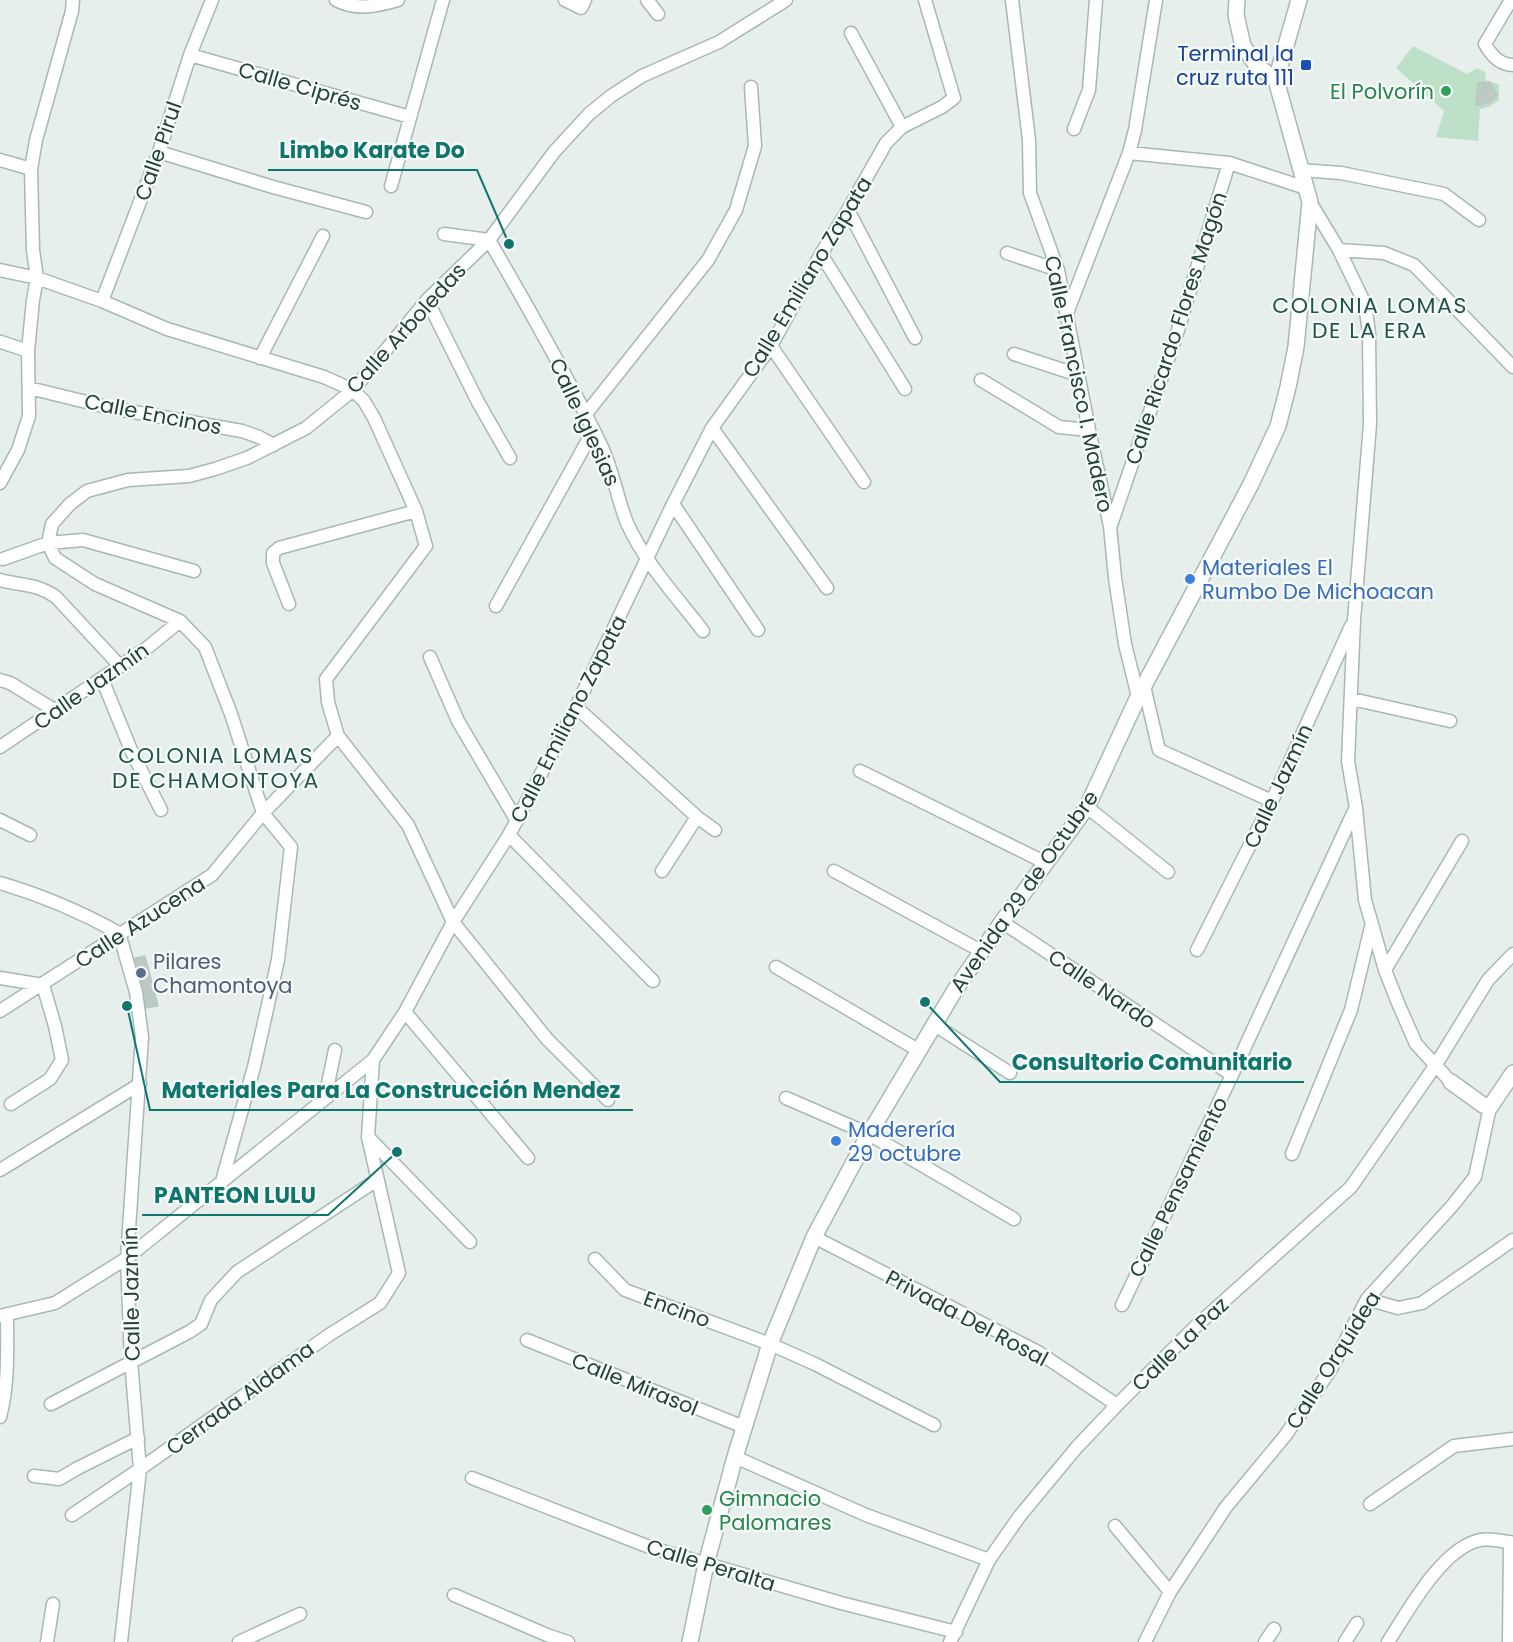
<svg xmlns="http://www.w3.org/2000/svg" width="1513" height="1642" font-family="Poppins,sans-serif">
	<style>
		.green { fill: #bfe0c8 }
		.building { fill: #bbcac4; stroke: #b8c9c2; stroke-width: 1.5 }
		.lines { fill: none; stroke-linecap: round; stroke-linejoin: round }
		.minor-casing { stroke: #a8b8b2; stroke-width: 15 }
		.tertiary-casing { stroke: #a8b8b2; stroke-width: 18 }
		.minor { stroke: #fff; stroke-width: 12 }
		.tertiary { stroke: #fff; stroke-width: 15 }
		.transit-dot { fill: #1a4fb4; stroke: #f7fbf9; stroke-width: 2 }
		.leisure-dot { fill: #2e9e5b; stroke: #f7fbf9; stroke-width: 2 }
		.shop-dot { fill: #3f7fe0; stroke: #f7fbf9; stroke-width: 2 }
		.service-dot { fill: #5c6f8a; stroke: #f7fbf9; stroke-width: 2 }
		.labels { text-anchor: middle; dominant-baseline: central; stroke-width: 4.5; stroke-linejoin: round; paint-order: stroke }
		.transit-label { font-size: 21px; fill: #164399; stroke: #f7fbf9; text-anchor: end }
		.street-label { font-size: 21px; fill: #24423a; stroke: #f7fbf9 }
		.leisure-label { font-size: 21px; fill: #27864d; stroke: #f7fbf9; text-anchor: end }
		.shop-label { font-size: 21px; fill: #366cbe; stroke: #f7fbf9; text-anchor: start }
		.service-label { font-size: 21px; fill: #4e5e75; stroke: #f7fbf9; text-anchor: start }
		.neighbourhood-label { font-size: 22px; letter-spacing: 1.5px; fill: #1f5548; stroke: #f7fbf9 }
		.leader { fill: none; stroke: #0f766e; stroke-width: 2 }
		.callout-dot { fill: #0f766e; stroke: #f7fbf9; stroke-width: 2 }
		.callout-label { font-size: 22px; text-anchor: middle; font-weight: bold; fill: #0f766e; stroke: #f7fbf9; stroke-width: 4.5; stroke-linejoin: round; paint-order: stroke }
	</style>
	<rect width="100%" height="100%" fill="#e6efeb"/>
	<path class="green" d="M1413,46l54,28 10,-6 8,4 1,9 13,3v16l-10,7 -9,2 -2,32 -42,-4 8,-26 -48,-43z"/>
	<path class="building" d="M1490,82l7,13 -8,8 -13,2 2,-22z
		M145,956l13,50 -12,2 -2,-18 -9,-32z"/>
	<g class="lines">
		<g class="minor-casing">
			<path id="minor" d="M336,0c21,11 41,6 62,0
				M565,0l16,8 4,-8
				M647,0l11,14
				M1012,0l17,140 1,53 28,77 31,160 21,96 5,52 10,66 13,53
				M1511,0l-26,44c6,11 14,21 28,21
				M851,33l51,94
				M190,55l220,62
				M1074,129l15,-39 7,-90
				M159,152l114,35 93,25
				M1129,153l100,10 77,25
				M0,160l31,9
				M1300,170l41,3 103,21 35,26
				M391,186l52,-186
				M1310,202l29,48 26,54 4,29 1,91 -16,196 -6,141 8,47 9,92 20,70 13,33 18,41 35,38
				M848,210l67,128
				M444,234l45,6
				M489,240c39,67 78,135 112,205 12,25 16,53 26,78 18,40 50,74 76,108
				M1339,250l45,3 30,12 99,102
				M1007,253l51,17
				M821,254l84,135
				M0,270l37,8 65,23 65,28 157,48 29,13 11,11 10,17 42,93 10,35 -100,133 2,23 10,34 70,89 45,97 94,117 61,61
				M427,300l51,102 32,56
				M102,301l57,-149 31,-97 22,-55
				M1067,313l62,-160 6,-23 21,-130
				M1,342l27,9
				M771,346l93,136
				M1014,354l55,18 8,-3
				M260,358l63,-122
				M981,380l78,47 30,3
				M29,388l82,20 131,23 17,6 15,8
				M585,415l123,-155 28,-50 19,-64 -4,-59
				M712,428l115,160
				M0,483l18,-33 11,-34 -1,-65 5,-51 4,-22 -4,-28 -2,-81 5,-29 36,-129 1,-11
				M673,504l85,126
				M1111,525l67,-195 51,-167
				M3,559l45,-16 35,-3 111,31
				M0,580c22,6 36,3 56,17l64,69
				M289,604l-16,-41v-10l6,-5 137,-37
				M496,606l97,-175
				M430,657l28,64 59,100
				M102,679l29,71 30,60
				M0,680l10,3 46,28
				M1144,686l15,64 113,51
				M1352,699l98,22
				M576,707l121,110 18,13
				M0,747l147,-99 33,-27
				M860,771l186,92
				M1087,807l81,65
				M0,820l30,15
				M509,835l144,146
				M662,871l35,-54
				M834,871l147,80
				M0,883c41,12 81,29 119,50l17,59 6,45 -15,221 4,103 9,108 -19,173
				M1002,922l230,153
				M1197,950l75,-149 79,-175
				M776,967l142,83
				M1385,970l77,-129
				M0,978l43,7 12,41 7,34 -12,19 -39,25
				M0,1011l212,-136 51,-62 75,-77
				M405,1012l123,146
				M933,1024l77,49
				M325,1098l10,-48
				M786,1098l83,36 145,85
				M369,1138l101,104
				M1292,1154l59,-144 20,-83
				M0,1170l140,-86
				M222,1181l32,-114 24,-107 13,-113 -28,-34 -32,-99 -26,-67 -25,-26 -85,-37 -40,-26 -7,-15 4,-19 18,-20 17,-13 41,-11 61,-4 26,-7 32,-11 59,-30 47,-38 74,-90 62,-60 65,-88 35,-38 22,-18 31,-20 77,-34 67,-42
				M814,1237l224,115 79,53
				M595,1259l30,31 145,54 45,20 119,61
				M1367,1299l31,9 24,-5 91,-63
				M1122,1305l110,-230 123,-266
				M0,1316l55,-13 72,-45 246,-198 32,-48 48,-90 56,-87 67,-128 97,-203 39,-76 59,-82 50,-92 27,-44 38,-67 16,-16 40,-20 12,-9 -29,-98
				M527,1340l217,87
				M51,1404l138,-72 12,-8 10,-24 26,-28 140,-92
				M0,1417c9,-33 7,-69 7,-102
				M735,1457l131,58 123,45
				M34,1476l25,3 19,-11 60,-30
				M472,1478l180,70 189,55 115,29
				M1370,1504l84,-58 59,-7
				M72,1515l68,-46 189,-134 51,-32 19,-30 -31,-136 5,-77
				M1115,1526l55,66
				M454,1595l93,40 21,7
				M47,1642l6,-38
				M239,1642l61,-28
				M950,1642l39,-82 30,-43 58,-70 40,-42 78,-78 156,-140 84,-121 53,-86 25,-26
				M1145,1642l25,-50 56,-85 59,-71 46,-67 36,-70 85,-93 23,-29 15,-70
				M1265,1642l9,-13
				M1345,1642l12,-19
				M1388,1642c20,-31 54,-94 92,-102 10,-2 23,1 33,3
				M1509,1642l1,-100"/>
		</g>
		<g class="tertiary-casing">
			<path id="tertiary" d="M1276,80l23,-80
				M1451,1082l32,23 7,2 23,-34
				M690,1642l16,-78 29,-107 35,-113 44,-107 55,-103 86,-144 47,-68 85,-115 51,-110 113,-213 27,-58 10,-39 8,-40 14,-145 -34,-122 -19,-14 -14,-20 -7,-31 1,-15"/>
		</g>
		<use href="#minor" class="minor"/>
		<use href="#tertiary" class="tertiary"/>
	</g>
	<rect class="transit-dot" x="1300" y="59" width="12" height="12" rx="3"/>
	<g class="leisure-dot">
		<circle cx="1446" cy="91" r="6"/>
		<circle cx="707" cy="1510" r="6"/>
	</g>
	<g class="shop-dot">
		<circle cx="1190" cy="579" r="6"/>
		<circle cx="836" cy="1141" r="6"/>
	</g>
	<circle class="service-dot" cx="141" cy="973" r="6"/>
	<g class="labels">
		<g class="transit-label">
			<text x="1294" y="53">Terminal la<tspan x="1294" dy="24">cruz ruta 111</tspan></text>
		</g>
		<g class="street-label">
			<text transform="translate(300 86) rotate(16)">Calle Ciprés</text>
			<text transform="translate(158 151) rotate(-71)">Calle Pirul</text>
			<text transform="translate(807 277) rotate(-59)">Calle Emiliano Zapata</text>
			<text transform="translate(406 328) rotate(-48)">Calle Arboledas</text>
			<text transform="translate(1176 328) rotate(-72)">Calle Ricardo Flores Magón</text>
			<text transform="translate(1079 384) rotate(78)">Calle Francisco I. Madero</text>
			<text transform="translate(153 414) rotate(11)">Calle Encinos</text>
			<text transform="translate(585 422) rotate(65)">Calle Iglesias</text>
			<text transform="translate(91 686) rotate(-35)">Calle Jazmín</text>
			<text transform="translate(568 719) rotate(-63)">Calle Emiliano Zapata</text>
			<text transform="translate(1278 786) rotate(-65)">Calle Jazmín</text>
			<text transform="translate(1024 891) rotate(-55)">Avenida 29 de Octubre</text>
			<text transform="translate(140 922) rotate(-33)">Calle Azucena</text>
			<text transform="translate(1102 989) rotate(34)">Calle Nardo</text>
			<text transform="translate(1178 1187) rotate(-64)">Calle Pensamiento</text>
			<text transform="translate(131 1294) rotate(-91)">Calle Jazmín</text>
			<text transform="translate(677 1309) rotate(20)">Encino</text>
			<text transform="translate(967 1318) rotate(28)">Privada Del Rosal</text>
			<text transform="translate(1180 1344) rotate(-44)">Calle La Paz</text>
			<text transform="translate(1333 1360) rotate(-58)">Calle Orquídea</text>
			<text transform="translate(635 1384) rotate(22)">Calle Mirasol</text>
			<text transform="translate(240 1398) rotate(-36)">Cerrada Aldama</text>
			<text transform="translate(711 1565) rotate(17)">Calle Peralta</text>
		</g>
		<g class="leisure-label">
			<text x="1434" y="91">El Polvorín</text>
			<text x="719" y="1498" text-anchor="start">Gimnacio<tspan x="719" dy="24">Palomares</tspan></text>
		</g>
		<g class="shop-label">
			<text x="1202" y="567">Materiales El<tspan x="1202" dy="24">Rumbo De Michoacan</tspan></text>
			<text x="848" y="1129">Maderería<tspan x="848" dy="24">29 octubre</tspan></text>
		</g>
		<g class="service-label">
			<text x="153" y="961">Pilares<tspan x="153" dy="24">Chamontoya</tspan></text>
		</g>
		<g class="neighbourhood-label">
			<text x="1370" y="305">COLONIA LOMAS<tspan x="1370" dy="25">DE LA ERA</tspan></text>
			<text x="216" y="755">COLONIA LOMAS<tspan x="216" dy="25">DE CHAMONTOYA</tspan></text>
		</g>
	</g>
	<path class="leader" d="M509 244L477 170H268M925 1002L1000 1082H1304M127 1006L150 1110H633M397 1152L328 1215H142"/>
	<g class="callout-dot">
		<circle cx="509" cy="244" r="6"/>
		<circle cx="925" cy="1002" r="6"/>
		<circle cx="127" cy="1006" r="6"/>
		<circle cx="397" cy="1152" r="6"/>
	</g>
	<g class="callout-label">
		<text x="372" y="158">Limbo Karate Do</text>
		<text x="1152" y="1070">Consultorio Comunitario</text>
		<text x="391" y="1098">Materiales Para La Construcción Mendez</text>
		<text x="235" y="1203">PANTEON LULU</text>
	</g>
</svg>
